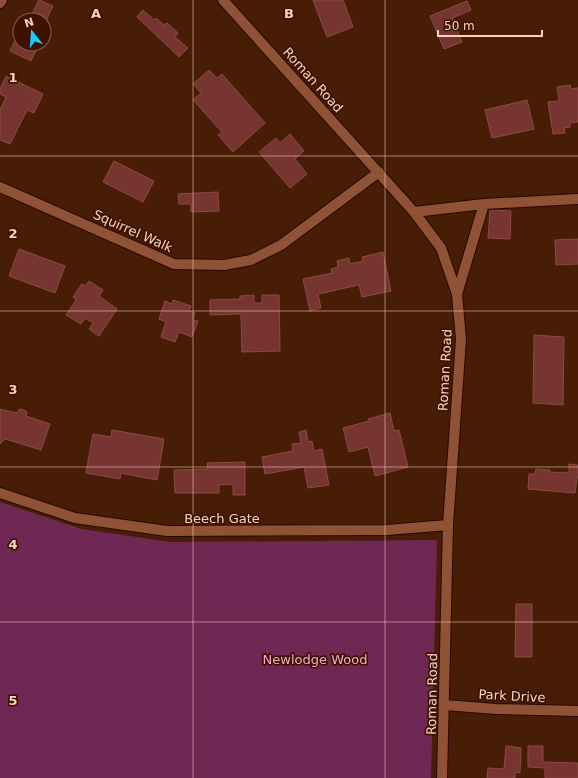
<svg xmlns="http://www.w3.org/2000/svg" width="578" height="778" font-family="'DejaVu Sans',sans-serif">
	<style>
		.green { fill: #6e2853 }
		.building { fill: #763531; stroke: #8e4a45 }
		.lines { fill: none; stroke-linecap: round; stroke-linejoin: round }
		.minor-casing { stroke: #270900; stroke-width: 12 }
		.minor { stroke: #905235; stroke-width: 10 }
		.grid { fill: none; stroke: #f6d2c2; stroke-width: 1; stroke-opacity: 0.55 }
		.labels { text-anchor: middle; dominant-baseline: central; stroke-width: 3.5; stroke-linejoin: round; paint-order: stroke }
		.street-label { font-size: 13px; fill: #f6d2c2; stroke: #3d1300 }
		.park-label { font-size: 13px; fill: #f5a9d3; stroke: #3d1300 }
		.grid-label { font-size: 13px; text-anchor: middle; font-weight: bold; fill: #f6d2c2; stroke: #3d1300; stroke-width: 3.5; stroke-linejoin: round; paint-order: stroke }
	</style>
	<rect width="100%" height="100%" fill="#481d06"/>
	<path class="green" d="M0,502l82,27 89,13 266,-2 -6,238h-431z"/>
	<path class="building" d="M39,0l14,6 -9,19v-5h-15z
		M313,0h30l10,27 -26,10z
		M467,1l4,9 -19,8 10,24 -18,7 -14,-33z
		M143,10l11,10 2,-2 8,7 3,-2 11,10 -3,4 13,11 -9,9 -42,-40z
		M20,31v13h19l-8,17 -21,-10z
		M209,70l8,8 5,-4 43,49 -32,29 -15,-17 4,-3 -29,-32 8,-7 -8,-9z
		M6,76l37,18 -9,19 -7,-3 -17,34 -10,-4v-30l6,-13 -6,-3v-5z
		M570,85l1,4 7,-1v34l-8,1v4l-6,1 1,5 -12,1 -5,-32 11,-1 -2,-14z
		M527,100l7,29 -42,9 -7,-28z
		M290,134l14,17 -9,8 12,15 -17,14 -31,-36 17,-14 4,5z
		M114,161l40,20 -11,21 -40,-20z
		M218,192l1,19 -28,1v-8h-12l-1,-10z
		M490,210l21,1 -1,28 -22,-1z
		M578,239v25l-22,1 -1,-25z
		M19,249l46,17 -10,27 -46,-17z
		M383,252l8,39 -29,6 -3,-12 -41,9 3,14 -11,3 -7,-32 29,-6 -1,-4 7,-2 -1,-6 12,-3 1,6 13,-3 -1,-4z
		M89,281l14,9 -4,6 18,13 -18,27 -10,-7 4,-6 -8,-5 -4,6 -15,-9 10,-15 -3,-3 9,-13 3,2z
		M254,295v8h8v-8h17l1,56 -38,1 -1,-38 -31,1v-15l30,-1v-3z
		M173,300l18,6 -2,5 6,2 -2,7 5,1 -6,16 -13,-5 -4,10 -14,-5 5,-15 -7,-3 6,-18 7,3z
		M534,335l30,2 -1,68 -30,-2z
		M0,409l16,4 4,-4 4,1 3,2 -1,4 24,8 -9,26 -36,-11 -5,5z
		M390,413l4,18 5,-1 9,37 -33,9 -7,-29 -19,5 -6,-24 26,-7 -1,-2z
		M112,430l52,9 -7,41 -36,-7 -1,6 -34,-6 7,-39 18,3z
		M306,430l2,12 4,-1 2,10 8,-2 7,36 -21,3 -4,-21 -39,7 -3,-17 31,-6 -1,-7 9,-1 -2,-11z
		M245,462v33h-12v-11l-14,1v8h-44l-1,-23 34,-1 -1,-6z
		M569,464l9,1v12h-1l-2,16 -47,-4 1,-15h6l1,-5 14,1 -1,2 20,1z
		M516,604h16v53h-17z
		M506,746l15,2 -1,25 -5,-1v6h-28l1,-10 16,1z
		M528,746h15v16l35,1v15h-33v-10l-17,-1z"/>
	<g class="lines">
		<g class="minor-casing">
			<path id="minor" d="M223,0l191,212 27,36 16,46 4,45 -13,186 -6,253
				M0,3l2,-3
				M0,187l174,77 50,1 27,-5 30,-15 98,-73
				M414,212l70,-8 94,-5
				M457,294l27,-90
				M0,493l75,25 92,13 220,-1 61,-5
				M445,705l51,4 82,2"/>
		</g>
		<use href="#minor" class="minor"/>
	</g>
	<path class="grid" d="M193,0v778M385,0v778M0,156h578M0,311h578M0,467h578M0,622h578"/>
	<g class="labels">
		<g class="street-label">
			<text transform="translate(313 80) rotate(48)">Roman Road</text>
			<text transform="translate(133 231) rotate(24)">Squirrel Walk</text>
			<text transform="translate(445 370) rotate(-87)">Roman Road</text>
			<text x="222" y="518">Beech Gate</text>
			<text transform="translate(432 694) rotate(-89)">Roman Road</text>
			<text transform="translate(512 696) rotate(3)">Park Drive</text>
		</g>
		<g class="park-label">
			<text x="315" y="659">Newlodge Wood</text>
		</g>
	</g>
	<g class="grid-label">
		<text x="96" y="18">A</text>
		<text x="289" y="18">B</text>
		<text x="13" y="82">1</text>
		<text x="13" y="238">2</text>
		<text x="13" y="394">3</text>
		<text x="13" y="549">4</text>
		<text x="13" y="705">5</text>
	</g>
	<g transform="translate(32 32) rotate(343)"><circle r="19" fill="#3d1300" stroke="#875f4e"/>
	<path d="M0-3L7 15L0 10L-7 15Z" fill="#1cc9fc"/>
	<text y="-6" font-size="11" font-weight="bold" text-anchor="middle" fill="#f6d2c2">N</text>
	</g>
	<path d="M438 30v6h104v-6" fill="none" stroke="#f6d2c2" stroke-width="2"/>
	<text x="444" y="30" font-size="12" fill="#f6d2c2" stroke="#3d1300" stroke-width="3" paint-order="stroke">50 m</text>
</svg>
